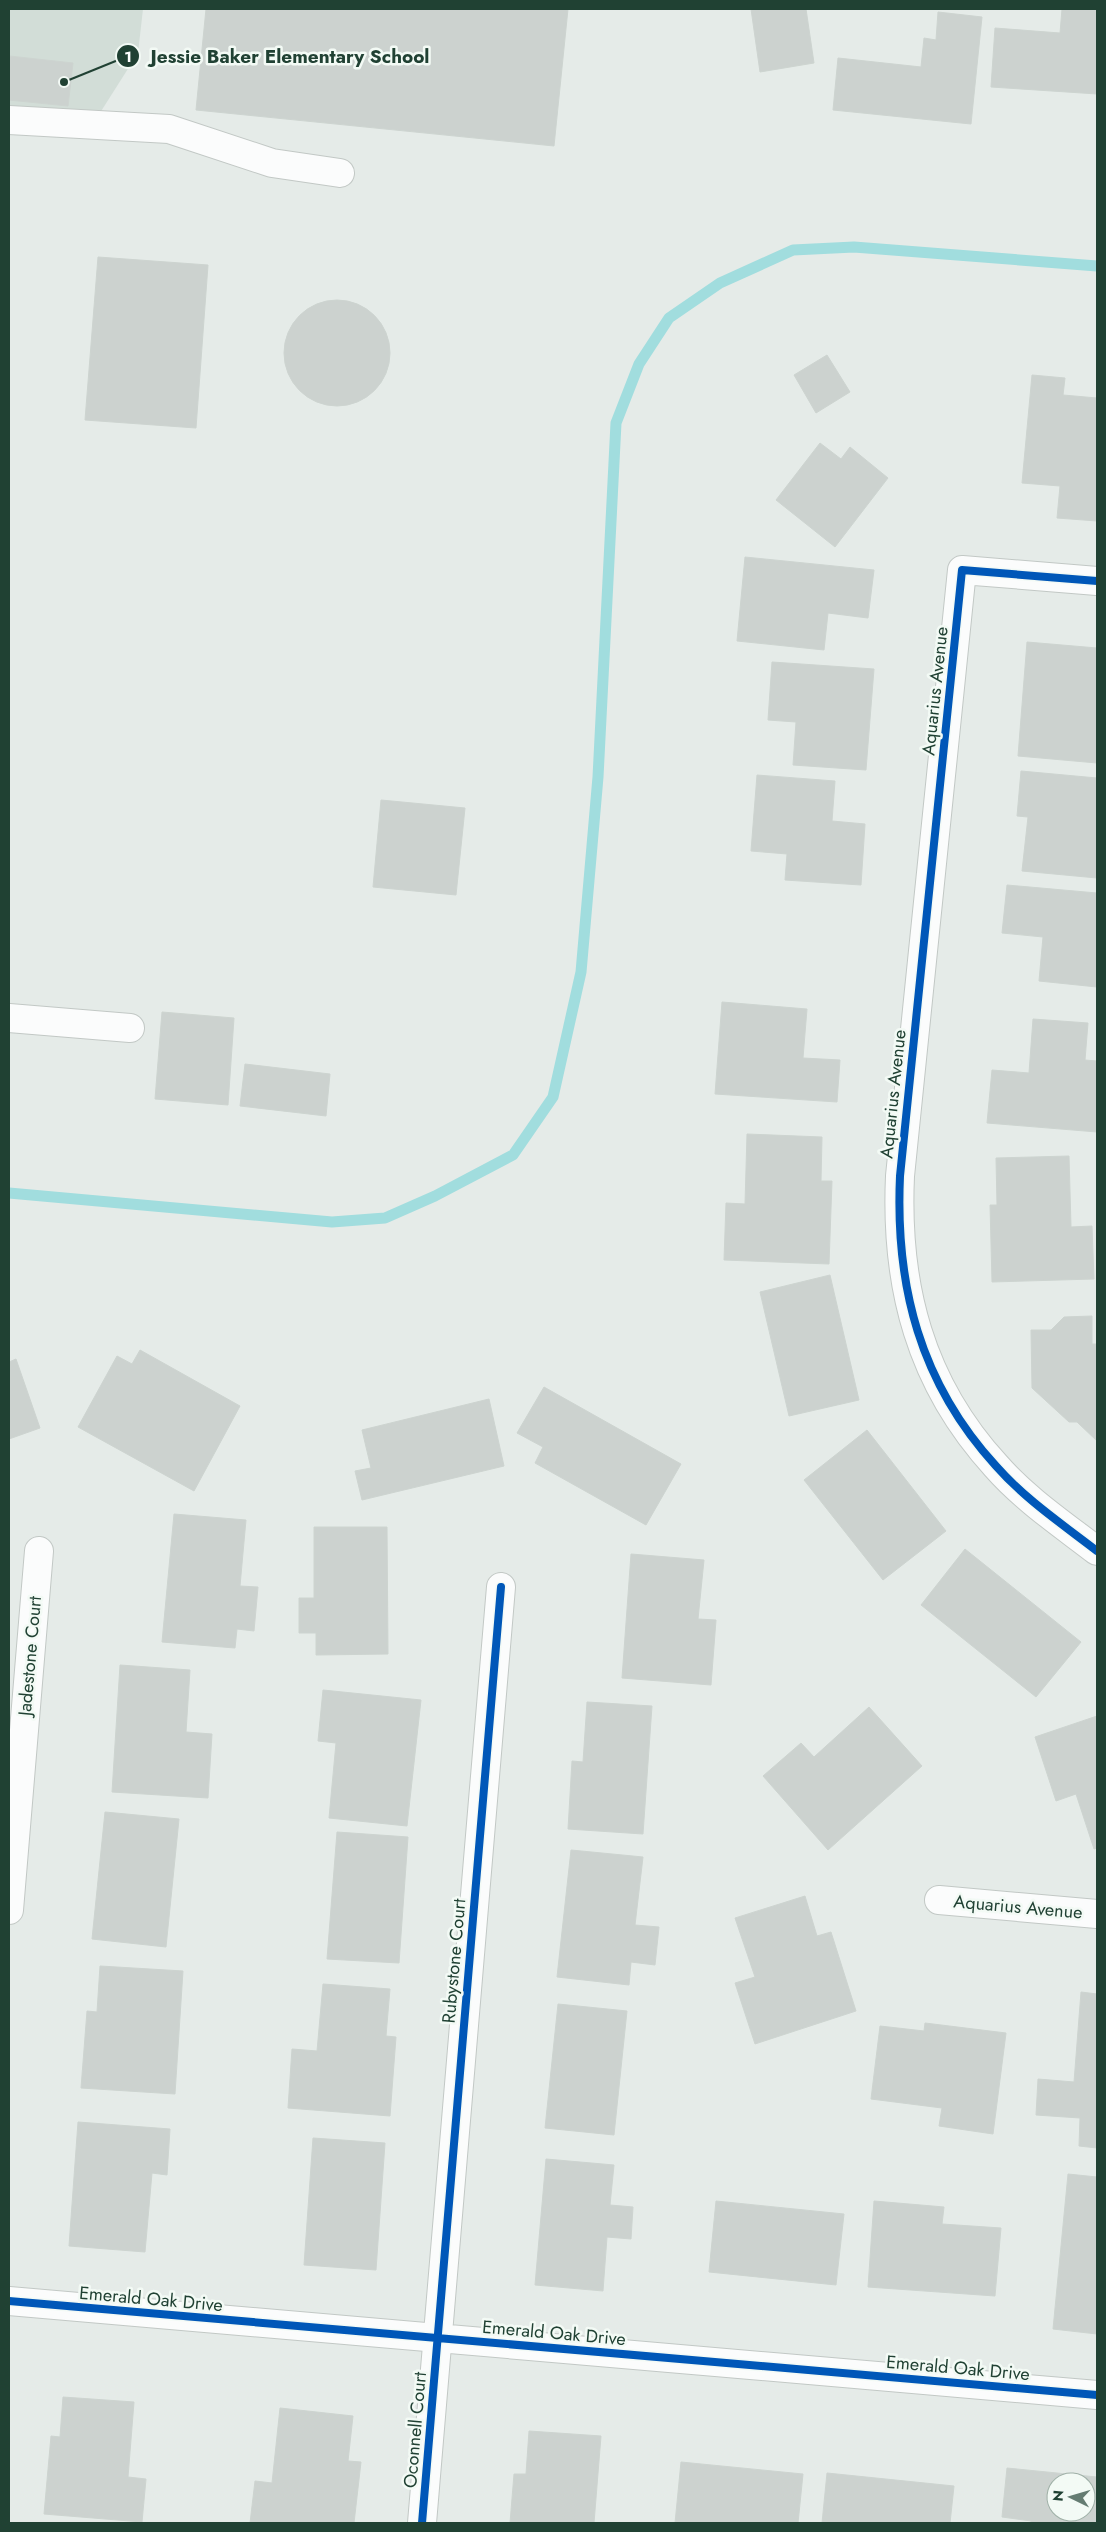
<svg xmlns="http://www.w3.org/2000/svg" width="1106" height="2532" font-family="Jost,sans-serif">
	<style>
		.built { fill: #d2ddd7 }
		.lines { fill: none; stroke-linecap: round; stroke-linejoin: round }
		.stream { stroke: #a1ddde; stroke-width: 11 }
		.building { fill: #ccd2cf; stroke: #cdd4d0; fill-rule: evenodd }
		.minor-casing { stroke: #c2c8c5; stroke-width: 30 }
		.minor { stroke: #fbfcfc; stroke-width: 28 }
		.cycleway-casing { stroke: #f3faf5; stroke-width: 11 }
		.cycleway { stroke: #0057b8; stroke-width: 8 }
		.labels { text-anchor: middle; dominant-baseline: central; stroke-width: 5; stroke-linejoin: round; paint-order: stroke }
		.street-label { font-size: 18px; fill: #204133; stroke: #f3faf5 }
		.leader { fill: none; stroke: #204133; stroke-width: 2 }
		.callout-dot { fill: #204133; stroke: #f3faf5; stroke-width: 2 }
		.mark-label { font-size: 15px; text-anchor: middle; font-weight: bold; fill: #fff }
		.callout-label { font-size: 19px; text-anchor: middle; font-weight: bold; fill: #204133; stroke: #f3faf5; stroke-width: 5; stroke-linejoin: round; paint-order: stroke }
	</style>
	<rect width="100%" height="100%" fill="#e5ebe8"/>
	<path class="built" d="M9,9h134l-5,44 -40,63 -89,-6z"/>
	<g class="lines">
		<path class="stream" d="M9,1193l323,29 53,-4 50,-22 78,-41 40,-58 28,-125 17,-195 18,-354 23,-59 30,-46 51,-35 73,-33 61,-3 243,19"/>
	</g>
	<path class="building" d="M206,9h362l-14,137 -358,-36z
		M751,9h55l8,54 -54,9z
		M1062,9h35v85l-106,-7 4,-59 65,5z
		M938,12l44,5 -11,107 -138,-14 5,-52 83,9 3,-29 12,2z
		M9,56l64,7 -5,43 -59,-6z
		M98,257l110,8 -12,163 -111,-8z
		M284 353a53 53 0 1 1 106 0a53 53 0 1 1-106 0Z
		M827,355l23,37 -34,21 -22,-38z
		M1032,375l33,3 -2,17 34,3v123l-40,-3 3,-32 -38,-3z
		M820,443l21,16 9,-12 38,31 -53,69 -59,-47z
		M745,557l129,13 -6,48 -40,-5 -4,37 -87,-9z
		M1027,642l70,6v115l-79,-7z
		M772,662l102,7 -8,101 -73,-5 3,-43 -28,-2z
		M1021,771l76,7v100l-75,-7 6,-54 -11,-1z
		M757,775l78,6 -3,40 33,3 -4,61 -76,-5 2,-26 -36,-3z
		M381,800l84,8 -9,87 -83,-8z
		M1007,885l90,8v94l-58,-6 4,-44 -41,-4z
		M722,1002l85,7 -4,49 37,2 -3,42 -122,-8z
		M162,1012l72,6 -6,87 -73,-6z
		M1033,1019l55,4 -3,37 12,1v71l-110,-9 5,-53 37,3z
		M245,1064l85,10 -4,42 -86,-10z
		M747,1134l75,3 -1,44h11l-3,83 -105,-4 2,-57 19,1z
		M1069,1156l2,71 21,-1 2,53 -102,3 -2,-77h7l-1,-47z
		M830,1275l29,125 -70,16 -29,-124z
		M1092,1316v28h5v97l-20,-19h-8l-37,-34 -1,-58h20l13,-13z
		M140,1350l100,56 -46,85 -116,-64 39,-71 15,8z
		M16,1359l24,69 -31,11v-77z
		M544,1387l137,77 -35,61 -111,-62 8,-16 -26,-14z
		M489,1399l15,67 -142,34 -7,-29 16,-3 -9,-38z
		M867,1430l79,101 -63,49 -79,-100z
		M174,1514l72,6 -6,66 18,1 -4,44 -17,-2 -2,19 -73,-6z
		M314,1527h73l1,127 -72,1v-22h-17v-35h15z
		M965,1549l116,93 -45,55 -115,-92z
		M631,1554l73,6 -6,59 18,1 -5,65 -89,-7z
		M120,1665l70,5 -4,62 26,2 -4,64 -96,-6z
		M323,1690l98,10 -14,126 -78,-8 7,-75 -18,-2z
		M587,1702l65,4 -9,128 -75,-5 4,-68 11,1z
		M869,1707l53,59 -94,84 -65,-74 38,-33 13,14z
		M1097,1716v132l-3,1 -18,-55 -20,7 -21,-64z
		M105,1812l74,7 -13,128 -74,-8z
		M337,1832l71,5 -9,126 -72,-4z
		M571,1850l72,7 -8,68 24,2 -4,38 -24,-3 -2,23 -72,-8z
		M805,1896l12,40 14,-4 25,79 -101,33 -20,-61 20,-6 -20,-59z
		M100,1966l83,5 -8,123 -94,-6 6,-77 10,1z
		M323,1984l67,5 -4,47 10,1 -6,79 -102,-8 4,-59 25,2z
		M1081,1992l16,2v154l-18,-2 1,-28 -44,-3 2,-36 36,3z
		M558,2004l69,7 -13,124 -69,-7z
		M925,2023l81,10 -13,101 -54,-8 3,-18 -71,-9 9,-73 44,5z
		M78,2122l92,7 -3,46 -15,-2 -7,79 -76,-6z
		M313,2138l72,5 -9,127 -72,-5z
		M546,2159l68,6 -4,40 23,2 -2,32 -24,-2 -4,54 -68,-6z
		M1068,2174l29,3v157l-44,-5z
		M716,2201l128,13 -8,71 -127,-13z
		M874,2201l70,6 -2,17 59,4 -6,68 -127,-9z
		M63,2397l71,5 -6,75 18,2 -4,43 -98,-8 7,-78 9,1z
		M280,2408l73,8 -5,45 13,1 -7,61h-104l5,-42 17,2z
		M529,2431l72,5 -7,87h-84l4,-49h12z
		M681,2462l122,12 -5,49h-123z
		M1007,2468l90,9v46h-66v-2l-29,-4zM1056,2482h30v30h-30z
		M827,2473l127,13 -4,37h-128z"/>
	<g class="lines">
		<g class="minor-casing">
			<path id="minor" d="M9,120l160,9 103,34 68,10
				M1097,581l-135,-11 -62,606c-5,110 20,207 96,290 29,33 66,58 101,85
				M9,1018l121,10
				M939,1900l158,14
				M9,1910l30,-359
				M9,2301l1088,94
				M422,2523l79,-936"/>
		</g>
		<use href="#minor" class="minor"/>
		<g class="cycleway-casing">
			<path id="cycleway" d="M1097,581l-135,-11 -62,606c-5,110 20,207 96,290 29,33 66,58 101,85
				M9,2301l1088,94
				M422,2523l79,-936"/>
		</g>
		<use href="#cycleway" class="cycleway"/>
	</g>
	<g class="labels">
		<g class="street-label">
			<text transform="translate(935 691) rotate(-84)">Aquarius Avenue</text>
			<text transform="translate(893 1094) rotate(-84)">Aquarius Avenue</text>
			<text transform="translate(30 1656) rotate(-85)">Jadestone Court</text>
			<text transform="translate(1018 1907) rotate(5)">Aquarius Avenue</text>
			<text transform="translate(454 1961) rotate(-85)">Rubystone Court</text>
			<text transform="translate(151 2299) rotate(5)">Emerald Oak Drive</text>
			<text transform="translate(554 2333) rotate(5)">Emerald Oak Drive</text>
			<text transform="translate(958 2368) rotate(5)">Emerald Oak Drive</text>
			<text transform="translate(415 2430) rotate(-85)">Oconnell Court</text>
		</g>
	</g>
	<path class="leader" d="M64 82L128 56"/>
	<g class="callout-dot">
		<circle cx="64" cy="82" r="5"/>
		<circle cx="128" cy="56" r="12"/>
	</g>
	<g class="mark-label">
		<text x="128" y="62">1</text>
	</g>
	<g class="callout-label">
		<text x="290" y="63">Jessie Baker Elementary School</text>
	</g>
	<rect width="1106" height="2532" fill="none" stroke="#204133" stroke-width="20"/>
	<g transform="translate(1071 2497) rotate(275)"><circle r="24" fill="#f3faf5" stroke="#9fb0a7"/>
	<path d="M0-4L9 19L0 12L-9 19Z" fill="#657c72"/>
	<text y="-8" font-size="14" font-weight="bold" text-anchor="middle" fill="#204133">N</text>
	</g>
</svg>
